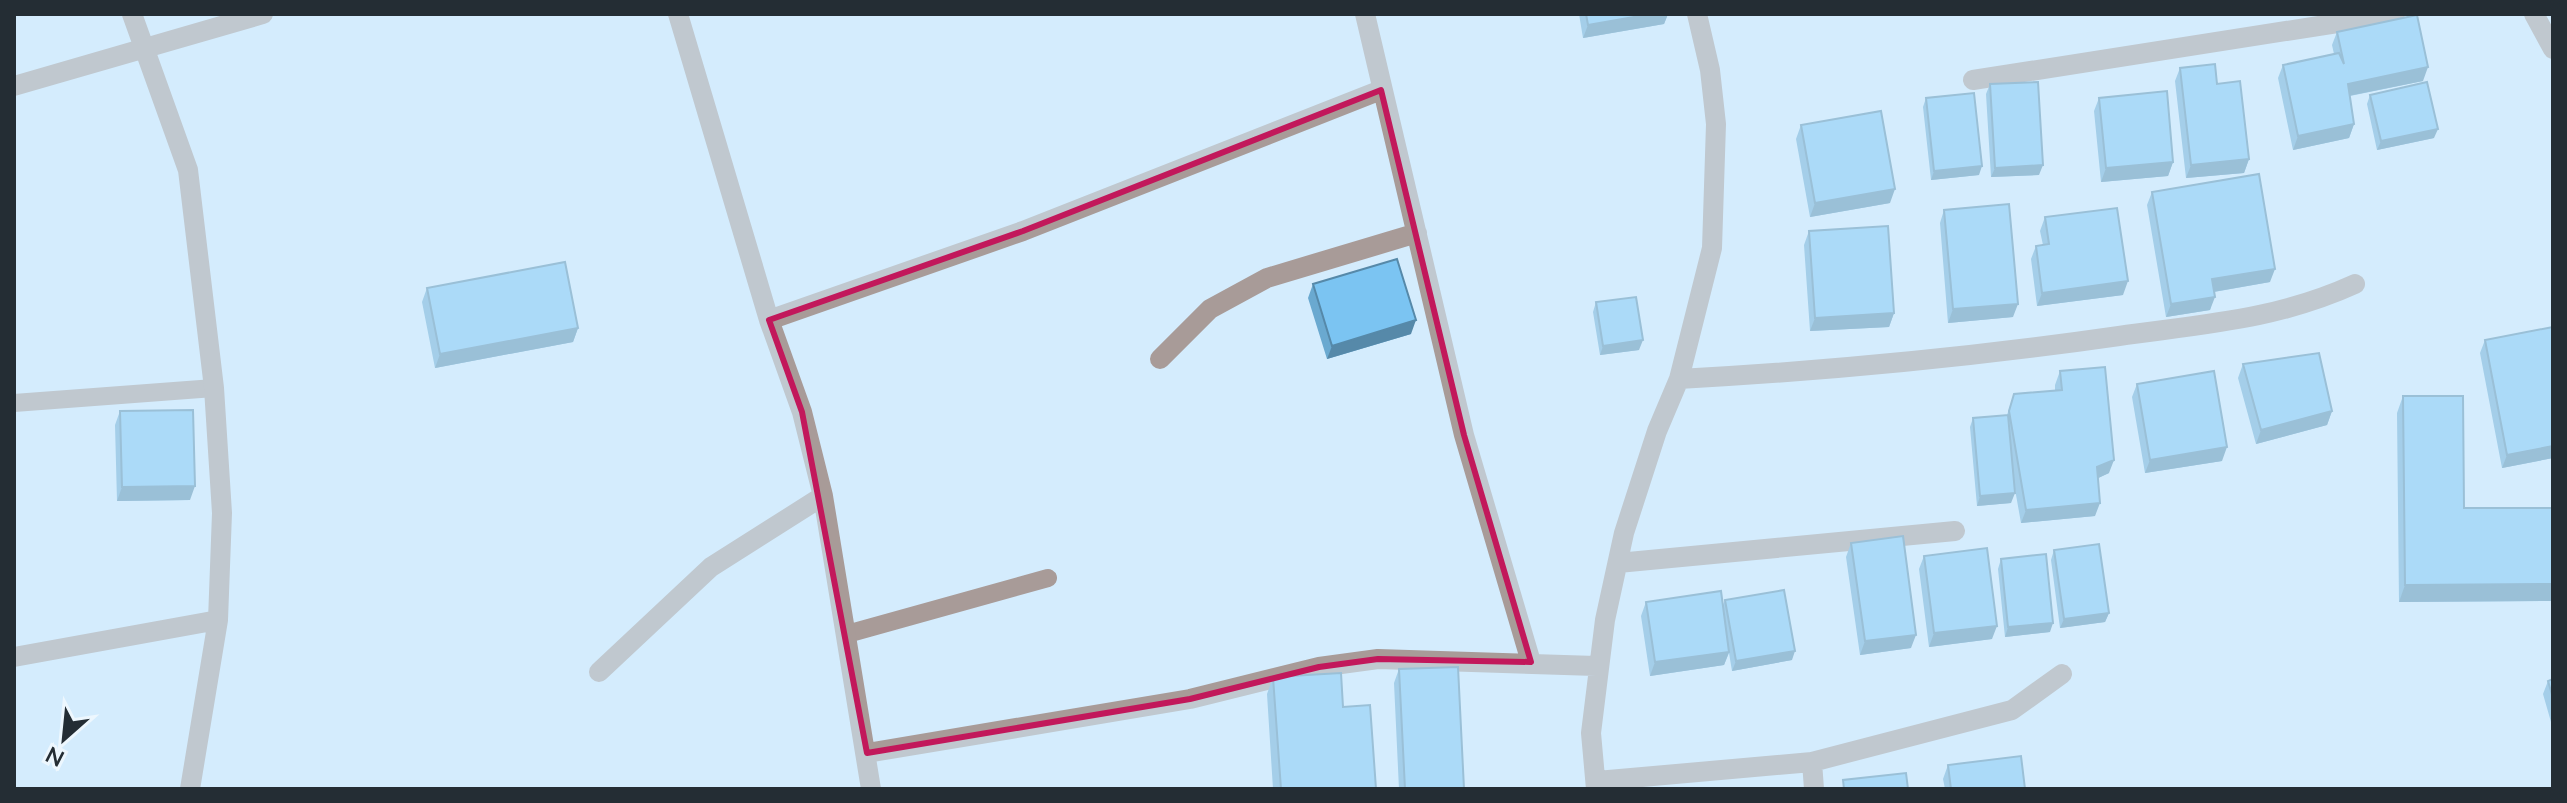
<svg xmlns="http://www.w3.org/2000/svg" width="2567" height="803" font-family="Lato,sans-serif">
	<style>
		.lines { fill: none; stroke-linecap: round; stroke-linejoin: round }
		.lane { stroke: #a89b98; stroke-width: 18 }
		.street { stroke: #a89b98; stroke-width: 20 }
		.wall { fill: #6aa9d0 }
		.shaded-wall { fill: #5689a9 }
		.building { fill: #7bc4f2; stroke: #5689a9; stroke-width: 2 }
		.marked { fill: none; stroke: #c2185b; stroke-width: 6; stroke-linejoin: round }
	</style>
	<rect width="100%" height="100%" fill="#d4ecfd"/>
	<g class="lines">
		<path class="lane" d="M14,403l200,-15
			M847,634l201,-56"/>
		<path class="street" d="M132,14l56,156 26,218 8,125 -4,107 -28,169
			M678,14l91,306 33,92 21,84 48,293
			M1365,14l99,421 67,227
			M2534,14l19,35
			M1973,80l422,-66
			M14,86l249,-72
			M769,320l254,-89 358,-141
			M1160,359l50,-50 57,-31 150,-45
			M1679,379c148,-8 294,-22 440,-43 84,-12 157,-16 236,-52
			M1618,563l337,-32
			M14,657l204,-37
			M599,672l112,-105 112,-71
			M867,753l323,-54 129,-32 59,-8 218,7
			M1812,762l2,27
			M1597,781l215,-19 200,-52 50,-36
			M1596,789l-5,-56 14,-113 19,-87 33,-102 22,-52 33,-131 4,-124 -6,-54 -13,-56"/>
	</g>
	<path class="wall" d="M1579,14h89l-4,10 -81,14z
		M2337,32l86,49 -73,15 4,28 -5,14 -56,12 -15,-72 5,-13 51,-11 -2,-9z
		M2180,68l37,16 32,75 -5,14 -58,5 -11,-97z
		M1990,84l49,91 -48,2 -5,-83z
		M2370,95l64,43 -57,12 -10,-46z
		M1926,98l53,77 -48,5 -8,-73z
		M2099,98l74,64 -5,14 -67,6 -7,-71z
		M1801,125l89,78 -80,14 -14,-78z
		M2152,192l118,90 -56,10 -4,18 -44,7 -19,-112z
		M1944,210l69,107 -65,6 -8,-100z
		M2045,217l78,78 -86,11 -6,-47 5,-13 7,-1 -3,-14z
		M1809,231l85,82 -5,14 -79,4 -6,-86z
		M1313,284l98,50 -84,25 -19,-61z
		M427,288l151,40 -5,14 -138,26 -13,-66z
		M1596,302l43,48 -39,5 -7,-43z
		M2553,327v131l-51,10 -22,-115 5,-13z
		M2243,364l89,47 -5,14 -71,19 -18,-66z
		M2060,371l49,102 -11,5 -3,38 -74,7 -8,-45 -2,25 -34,3 -7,-79 3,-9 34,-3 7,-21 41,-3v-6z
		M2137,384l85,77 -77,12 -13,-76z
		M2403,396l61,112h89v93l-154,1 -2,-189z
		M120,411l70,89 -73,1 -2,-76z
		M1851,543l60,105 -51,7 -14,-98z
		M2054,550l55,63 -4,9 -45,6 -9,-68z
		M1924,556l68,83 -63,8 -10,-78z
		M2001,559l49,73 -45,5 -7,-68z
		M1725,600l67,60 -60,11 -3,-18 -5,12 -74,11 -9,-60 5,-14 77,3z
		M1399,669l65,120h-65l-5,-106z
		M1273,677l70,30 33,82h-103l-6,-95z
		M2553,679v50l-10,-35 5,-13z
		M1948,765l77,24h-80l-2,-10z"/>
	<path class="shaded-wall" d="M1651,14h17l-4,10 -81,14 5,-13z
		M2428,67l-5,14 -80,16 5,-13z
		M2354,124l-5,14 -56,12 5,-14z
		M2438,129l-4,9 -57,12 4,-9z
		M2249,159l-5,14 -58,5 5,-13z
		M2173,162l-5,14 -67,6 5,-14z
		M2043,165l-4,10 -48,2 4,-9z
		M1982,166l-3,9 -48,5 3,-9z
		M1895,189l-5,14 -80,14 5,-14z
		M2275,269l-5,13 -63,11 5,-14z
		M2128,281l-5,14 -86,11 5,-13z
		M2215,297l-5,13 -44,7 5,-13z
		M2018,304l-5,13 -65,6 5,-14z
		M1894,313l-5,14 -79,4 5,-13z
		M1416,320l-5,14 -84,25 5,-13z
		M578,328l-5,14 -138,26 5,-14z
		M1643,340l-4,10 -39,5 3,-9z
		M2332,411l-5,14 -71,19 5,-14z
		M2553,446v12l-51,10 5,-13z
		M2227,447l-5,14 -77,12 5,-13z
		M2114,460l-5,13 -17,8 5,-14z
		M195,486l-5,14 -73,1 5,-14z
		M2015,493l-4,10 -34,3 3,-10z
		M2100,503l-5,13 -74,7 5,-13z
		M2553,584v17l-154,1 6,-17z
		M2109,613l-4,9 -45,6 4,-9z
		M2053,623l-3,9 -45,5 3,-10z
		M1997,626l-5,13 -63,8 5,-14z
		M1916,635l-5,13 -51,7 5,-14z
		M1795,651l-3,9 -60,11 4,-10z
		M1729,652l-5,13 -74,11 5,-14z"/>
	<path class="building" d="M1586,14h65l-63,11z
		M2417,15l11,52 -80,17 6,40 -56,12 -15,-71 56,-12 5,11 -7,-32z
		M2215,64l2,20 23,-3 9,78 -58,6 -11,-97z
		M2038,82l5,83 -48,3 -5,-84z
		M2427,82l11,47 -57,12 -11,-46z
		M2167,91l6,71 -67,6 -7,-70z
		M1974,93l8,73 -48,5 -8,-73z
		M1881,111l14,78 -80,14 -14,-78z
		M2259,174l16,95 -63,10 3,18 -44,7 -19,-112z
		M2009,204l9,100 -65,5 -9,-99z
		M2117,208l11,73 -86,12 -6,-47 13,-2 -4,-27z
		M1888,226l6,87 -79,5 -6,-87z
		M1397,259l19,61 -84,26 -19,-62z
		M565,262l13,66 -138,26 -13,-66z
		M1636,297l7,43 -40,6 -7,-44z
		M2553,327v119l-46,9 -22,-115z
		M2319,353l13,58 -71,19 -18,-66z
		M2105,367l9,93 -17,7 3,36 -74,7 -17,-99 5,-17 48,-4 -2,-19z
		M2214,371l13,76 -77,13 -13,-76z
		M2403,396h60l1,112h89v76l-148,1z
		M193,410l2,76 -73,1 -2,-76z
		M2008,415l7,78 -35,3 -7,-78z
		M1903,536l13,99 -51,6 -14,-98z
		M2099,544l10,69 -45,6 -10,-69z
		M1987,548l10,78 -63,7 -10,-77z
		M2046,554l7,69 -45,4 -7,-68z
		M1784,590l11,61 -59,10 -11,-61z
		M1721,591l8,61 -74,10 -9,-60z
		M1458,667l6,122h-59l-6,-120z
		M1341,673l2,34 27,-2 6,84h-95l-8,-112z
		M2553,679v19l-5,-17z
		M2021,756l4,33h-74l-3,-24z
		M1906,773l2,16h-64l-1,-9z"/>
	<path d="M0 0H2567V803H0ZM1381,90l83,345 67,227 -153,-3 -59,8 -129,32 -323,54 -65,-341 -33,-92 254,-89z" fill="#d4ecfd" fill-opacity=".55" fill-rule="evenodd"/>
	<path class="marked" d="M1381,90l83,345 67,227 -153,-3 -59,8 -129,32 -323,54 -65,-341 -33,-92 254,-89z"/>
	<rect width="2567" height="803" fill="none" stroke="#242d34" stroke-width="32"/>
	<g transform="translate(64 739) rotate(207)" stroke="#edf7fe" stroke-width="6" paint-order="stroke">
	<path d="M0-6L14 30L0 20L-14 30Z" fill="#242d34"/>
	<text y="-12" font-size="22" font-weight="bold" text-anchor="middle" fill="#242d34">N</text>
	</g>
</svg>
